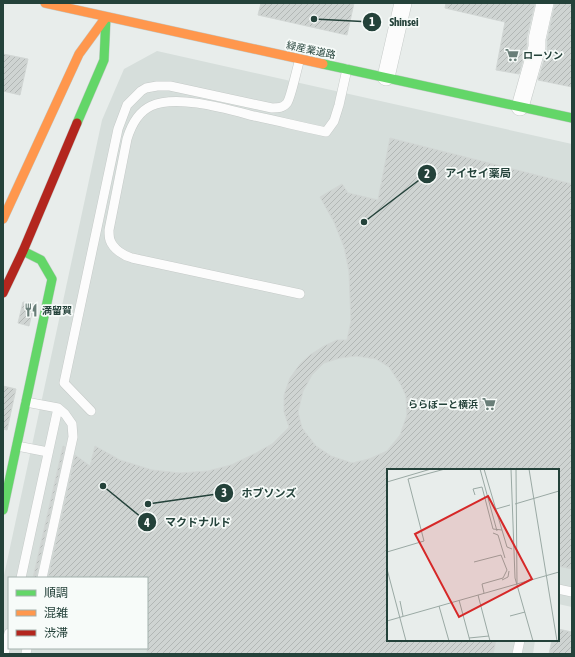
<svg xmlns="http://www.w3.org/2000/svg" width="575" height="657" font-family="'Asap Condensed','Noto Sans JP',sans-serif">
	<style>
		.built { fill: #d6dedb; fill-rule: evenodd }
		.building { fill: url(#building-hatch); stroke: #d1d6d4; fill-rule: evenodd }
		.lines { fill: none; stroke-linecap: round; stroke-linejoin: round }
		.lane-casing { stroke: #c5cac8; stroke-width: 10 }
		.street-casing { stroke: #c5cac8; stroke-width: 18 }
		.fast-casing { stroke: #c3cbc8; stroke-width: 10 }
		.slow-casing { stroke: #c3cbc8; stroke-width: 10 }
		.jam-casing { stroke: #c3cbc8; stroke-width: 10 }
		.lane { stroke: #fcfcfc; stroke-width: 9 }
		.street { stroke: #fcfcfc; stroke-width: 17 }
		.fast { stroke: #63d668; stroke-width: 9 }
		.slow { stroke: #ff974d; stroke-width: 9 }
		.jam { stroke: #b3261e; stroke-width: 9 }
		.labels { text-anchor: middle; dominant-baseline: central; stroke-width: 3.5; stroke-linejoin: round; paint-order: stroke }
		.street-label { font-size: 10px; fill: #24423a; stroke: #f7fbf9 }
		.poi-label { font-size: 10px; font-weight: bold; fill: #24423a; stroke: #f7fbf9; text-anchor: start }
		.inset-road { fill: none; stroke: #9aa9a4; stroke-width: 1 }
		.view { fill: #d62828; fill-opacity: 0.15; stroke: #d62828; stroke-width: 2 }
		.inset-edge { fill: none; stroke: #24423a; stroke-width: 2 }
		.leader { fill: none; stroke: #24423a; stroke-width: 1.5 }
		.callout-dot { fill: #24423a; stroke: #f7fbf9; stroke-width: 1.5 }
		.mark-label { font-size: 12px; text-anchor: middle; font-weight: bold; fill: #fff }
		.callout-label { font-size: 11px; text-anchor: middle; font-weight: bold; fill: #24423a; stroke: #f7fbf9; stroke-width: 3.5; stroke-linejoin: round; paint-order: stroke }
	</style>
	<defs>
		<pattern id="building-hatch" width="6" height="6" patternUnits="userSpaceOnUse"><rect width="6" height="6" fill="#cfd4d2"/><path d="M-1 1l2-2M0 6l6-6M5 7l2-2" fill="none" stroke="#b2b7b5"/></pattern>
	</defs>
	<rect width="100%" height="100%" fill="#e8edeb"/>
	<path class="built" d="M157,51l415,93v463l-14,-3v-134h-170v170h147l-2,14h-530v-74l99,-460 22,-51zM9,578h138v70h-138z"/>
	<path class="building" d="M261,3h93l-7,32 -89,-20z
		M446,3h89l-8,34v9l-8,28 -23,-4 9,-48 -60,-14z
		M555,3h17v84l-34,-7 9,-30v-10z
		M3,54l25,5 -8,36 -17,-4z
		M390,138l182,46v385l-14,-3v-96h-170v170h108l-3,14h-346v-76h-99l27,-123 15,11 5,-20 25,14 32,10 28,3 28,-2 23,-6 25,-12 16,-9 17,-17 -5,-15v-17l6,-17 10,-14 10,-9 14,-9 13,-6h10l4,-19 -2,-49 -5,-25 -10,-25 -14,-25 22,-13 6,9 30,7zM356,356l20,3 13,8 12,18 5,11 1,19 -7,20 -13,16 -18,8 -17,4 -21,-7 -15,-10 -14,-18 -4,-16 5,-21 9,-16 12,-12 16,-5z
		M23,302l11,2 -5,22 -11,-3z
		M3,386l13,3 -9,41 -4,-1z
		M63,446l2,1 -29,131h-3z
		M558,629l14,3v22h-23l3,-14h6z"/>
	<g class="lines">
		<g class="lane-casing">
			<path id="lane" d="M300,294l-168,-36c-8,-2 -19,-9 -22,-18 -1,-3 -1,-7 -1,-10l18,-91c4,-13 11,-27 24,-33 26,-12 76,3 103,10 24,5 48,11 72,16l8,-11 5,-16 8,-36
				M26,402l32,6 7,6 7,10 1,13 -31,141
				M91,411l-27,-28 54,-254 9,-24 14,-14 5,-3 11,-2h13l102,22c6,0 11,0 15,-5 4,-5 10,-36 13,-44
				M17,446l31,6
				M21,578l37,-170
				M558,589l14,3
				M4,654l5,-21
				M26,654l1,-6
				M517,654l3,-14"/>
		</g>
		<g class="street-casing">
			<path id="street" d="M386,77l17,-74
				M520,107l17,-60v-8l8,-36"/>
		</g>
		<g class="fast-casing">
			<path id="fast" d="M323,64l249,54
				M77,123l27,-63 2,-43
				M3,510l49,-231 -11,-19 -18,-9"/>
		</g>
		<g class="slow-casing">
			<path id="slow" d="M45,3l278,61
				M3,219l76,-165 27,-37"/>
		</g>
		<g class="jam-casing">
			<path id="jam" d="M3,293l20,-42 54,-128"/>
		</g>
		<use href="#lane" class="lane"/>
		<use href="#street" class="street"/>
		<use href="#fast" class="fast"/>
		<use href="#slow" class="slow"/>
		<use href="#jam" class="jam"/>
	</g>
	<defs>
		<g id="supermarket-bare" transform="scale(1.08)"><path d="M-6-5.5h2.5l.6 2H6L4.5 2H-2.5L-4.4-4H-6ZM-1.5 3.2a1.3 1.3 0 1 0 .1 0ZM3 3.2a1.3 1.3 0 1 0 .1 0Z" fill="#697e78" stroke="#f7fbf9" stroke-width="2.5" paint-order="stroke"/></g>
		<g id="restaurant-bare" transform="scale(1.08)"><path d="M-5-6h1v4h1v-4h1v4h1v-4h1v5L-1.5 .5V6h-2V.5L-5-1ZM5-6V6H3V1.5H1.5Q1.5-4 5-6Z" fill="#697e78" stroke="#f7fbf9" stroke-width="2.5" paint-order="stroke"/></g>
	</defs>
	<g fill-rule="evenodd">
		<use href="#supermarket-bare" x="512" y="55"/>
		<use href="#restaurant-bare" x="31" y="310"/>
		<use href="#supermarket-bare" x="489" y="404"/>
	</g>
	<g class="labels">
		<g class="street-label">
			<text transform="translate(311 50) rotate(12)">緑産業道路</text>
		</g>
		<g class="poi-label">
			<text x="523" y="55">ローソン</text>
			<text x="42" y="310">満留賀</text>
			<text x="478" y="404" text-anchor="end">ららぽーと横浜</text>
		</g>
	</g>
	<g transform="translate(387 469)">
		<rect width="172" height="172" fill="#e8edeb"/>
		<path class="inset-road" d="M93,0l17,62M97,0l23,78 5,2M124,0l4,109 18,63M129,0l1,115M142,0l28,172M0,13l44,-13M88,26l-2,-6 9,-2 11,42 9,1M128,35l44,-13M109,40l14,-4M106,64l5,2 7,23M0,83l37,-11 -16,-62 37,-10M87,93l27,-7 6,15 -4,8 -21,6 2,9M0,100l19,72M115,111l6,-3 1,-6M91,126l12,46M72,131l11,41M13,132l3,15M52,137l10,35M123,147l15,-4M0,152l172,-49M82,169l20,-2"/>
		<path class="view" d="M101,27l44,83 -73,38 -44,-83z"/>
		<rect width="172" height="172" class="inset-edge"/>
	</g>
	<path class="leader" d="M314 19L372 22M364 222L427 174M148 504L224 493M103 486L147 522"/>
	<g class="callout-dot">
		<circle cx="314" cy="19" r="4"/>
		<circle cx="364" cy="222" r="4"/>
		<circle cx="148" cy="504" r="4"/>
		<circle cx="103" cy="486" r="4"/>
		<circle cx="372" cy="22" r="10"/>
		<circle cx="427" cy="174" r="10"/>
		<circle cx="224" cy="493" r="10"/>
		<circle cx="147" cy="522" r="10"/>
	</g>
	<g class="mark-label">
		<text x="372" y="26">1</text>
		<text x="427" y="178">2</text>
		<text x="224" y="497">3</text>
		<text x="147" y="527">4</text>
	</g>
	<g class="callout-label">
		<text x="404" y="26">Shinsei</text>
		<text x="478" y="177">アイセイ薬局</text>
		<text x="269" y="497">ホブソンズ</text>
		<text x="198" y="526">マクドナルド</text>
	</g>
	<rect width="575" height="657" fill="none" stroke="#24423a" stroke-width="8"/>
	<rect x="8" y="577" width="140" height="72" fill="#f7fbf9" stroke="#a3b1ad"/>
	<rect x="16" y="590" width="20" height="6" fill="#63d668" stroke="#a3b1ad"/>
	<text x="44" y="597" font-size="12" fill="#24423a">順調</text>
	<rect x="16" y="610" width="20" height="6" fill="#ff974d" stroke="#a3b1ad"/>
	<text x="44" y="617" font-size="12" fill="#24423a">混雑</text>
	<rect x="16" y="630" width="20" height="6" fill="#b3261e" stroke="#a3b1ad"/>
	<text x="44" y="637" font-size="12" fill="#24423a">渋滞</text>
</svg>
